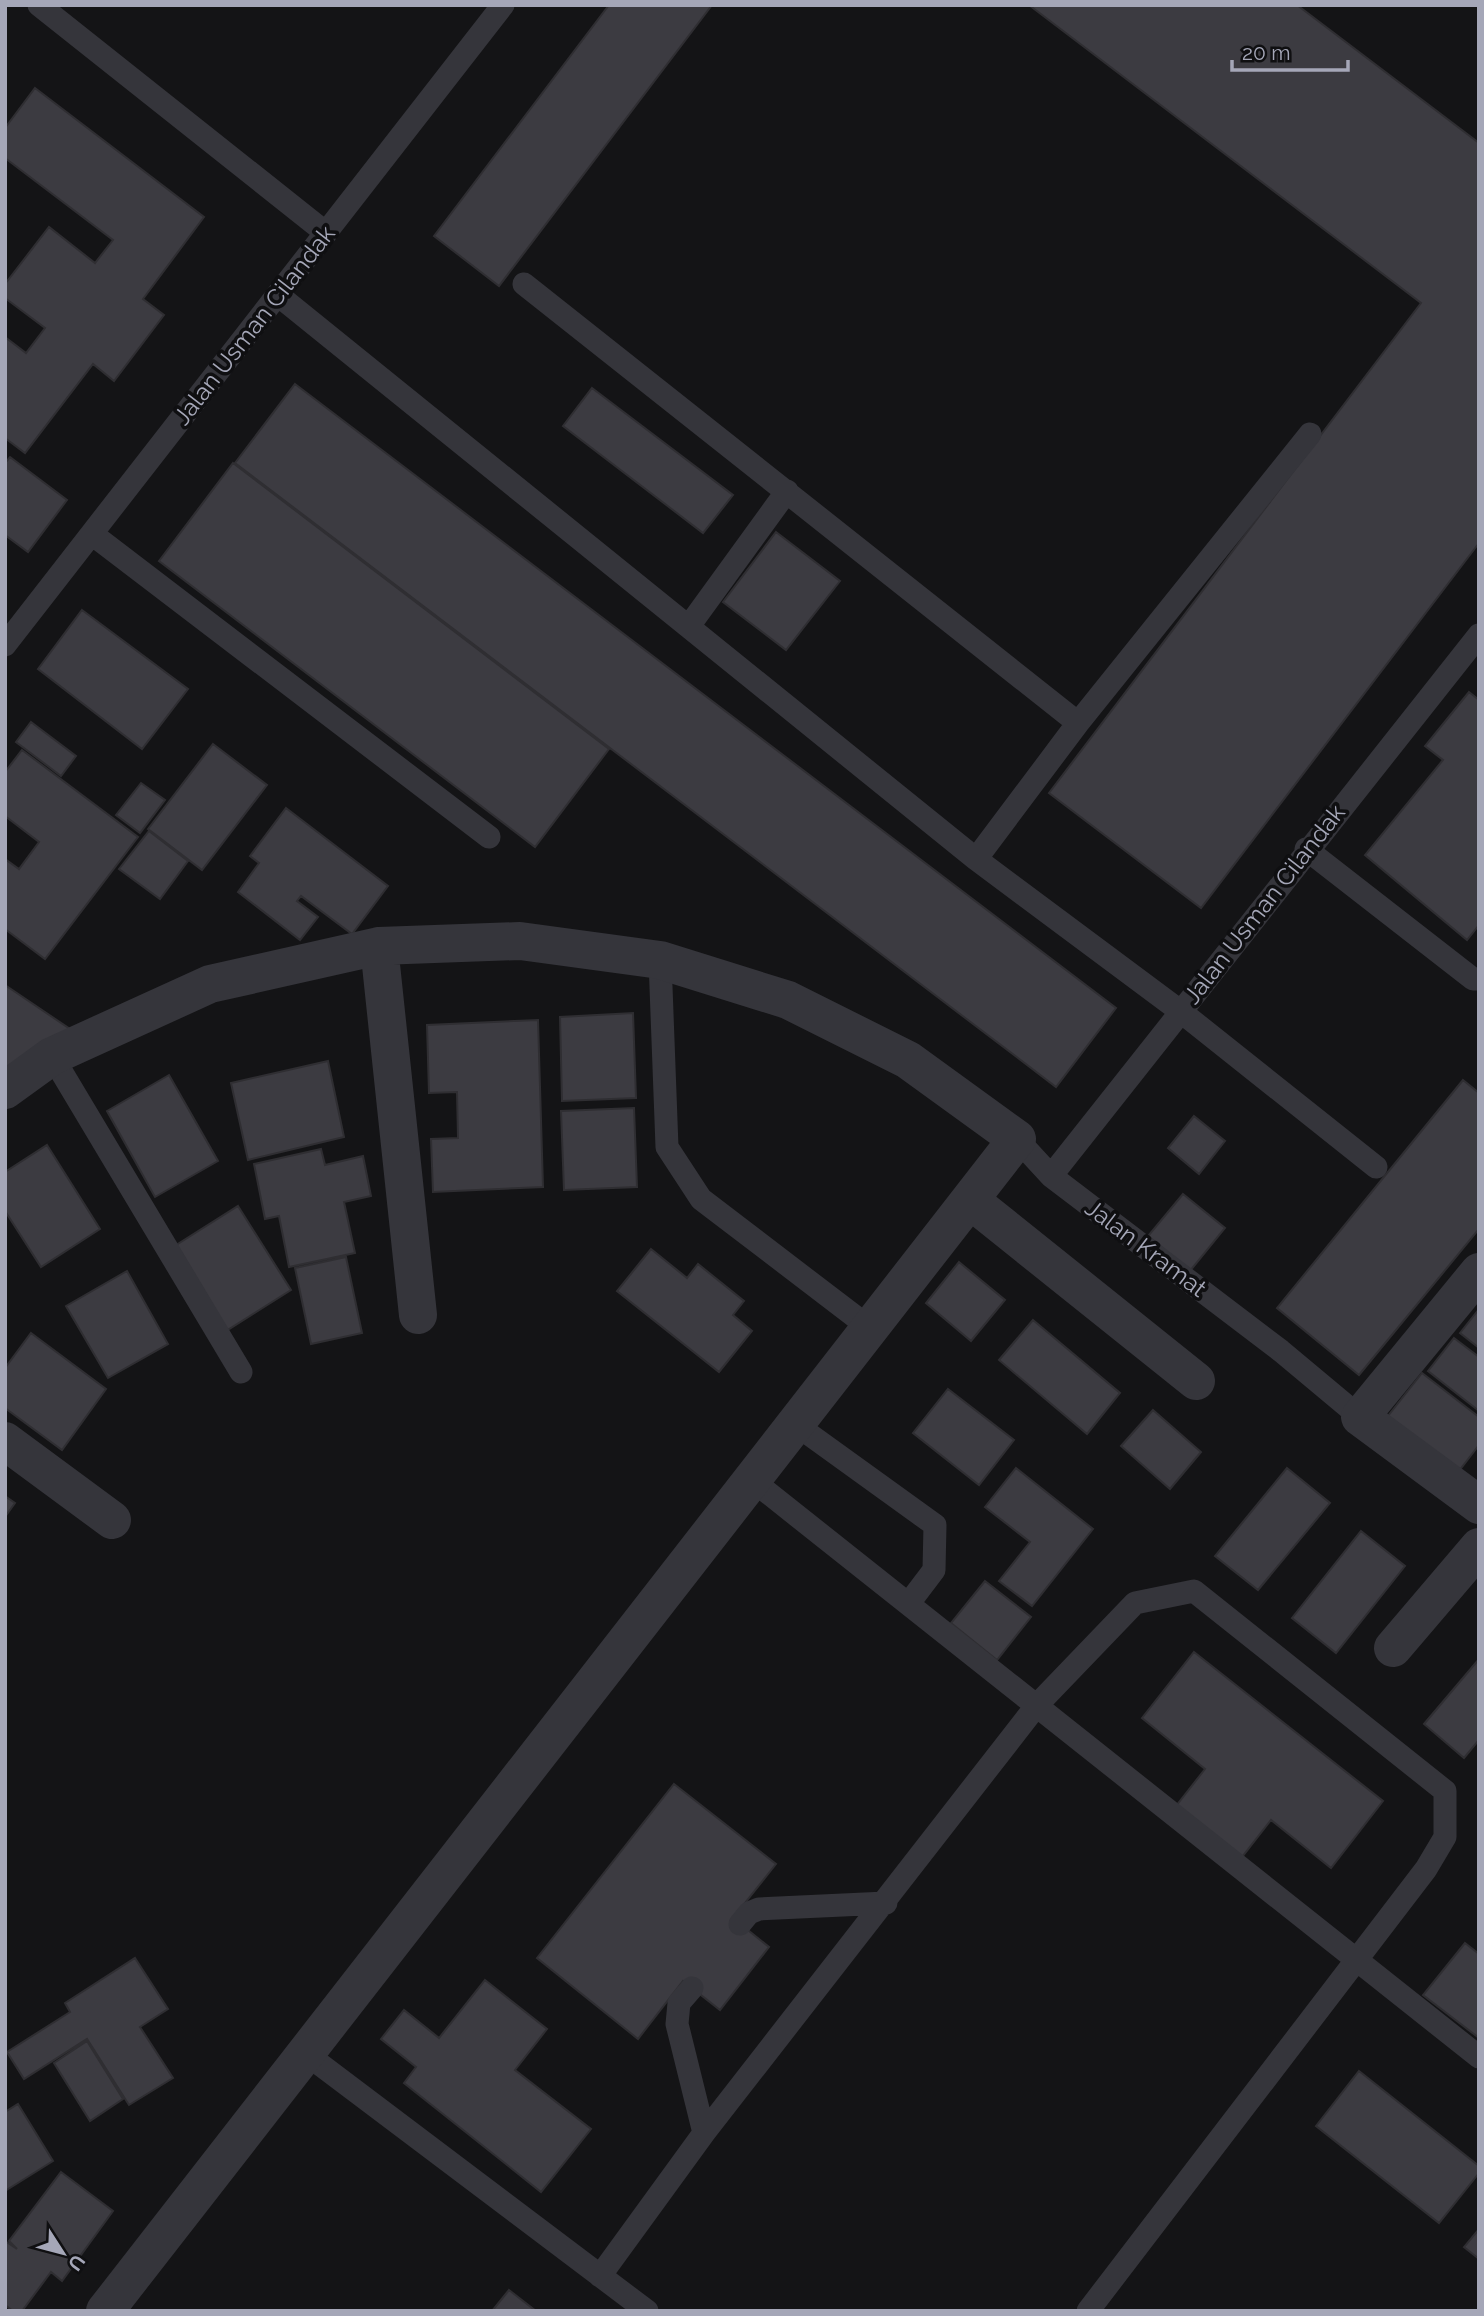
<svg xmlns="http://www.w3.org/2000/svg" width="1484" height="2316" font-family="Raleway,sans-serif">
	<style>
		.building { fill: #3c3b41; stroke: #2f2e32; stroke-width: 2 }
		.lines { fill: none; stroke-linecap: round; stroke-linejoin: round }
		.service { stroke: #35353b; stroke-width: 23 }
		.minor { stroke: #35353b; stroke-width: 38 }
		.labels { text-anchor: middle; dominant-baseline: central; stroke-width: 7; stroke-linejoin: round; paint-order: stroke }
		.street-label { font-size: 24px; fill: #a5a7b8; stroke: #0f0f11 }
	</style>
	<rect width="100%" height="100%" fill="#141416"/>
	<path class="building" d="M609,5h103l-213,281 -65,-50z
		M1029,5h268l182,138v400l-278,365 -152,-115 372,-490z
		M35,88l169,129 -61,82 21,16 -50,66 -21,-17 -68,89 -20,-15v-101l21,16 19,-25 -40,-30v-14l44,-57 46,36 18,-23 -108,-82v-30z
		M295,384l821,624 -60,79 -821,-624z
		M592,388l141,107 -30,38 -140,-107z
		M10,457l57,43 -39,52 -23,-17v-72z
		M233,463l376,286 -74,98 -376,-286z
		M776,532l64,49 -54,69 -63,-48z
		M82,610l106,79 -46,60 -104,-80z
		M1469,692l10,8v225l-12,15 -102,-85 78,-95 -18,-14z
		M31,722l45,34 -15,20 -45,-34z
		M213,744l54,41 -65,85 -54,-41z
		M22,750l116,87 -93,122 -40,-30v-70l14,10 20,-27 -34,-26v-44z
		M141,783l24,17 -25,33 -24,-18z
		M286,808l102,78 -36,48 -51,-38 -4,5 21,16 -18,23 -62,-48 21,-29 -9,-7z
		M149,831l39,30 -28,38 -41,-30z
		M5,985l68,46 -68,39z
		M633,1013l3,85 -74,3 -2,-84z
		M538,1020l5,167 -110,5 -2,-53 27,-1 -1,-46 -28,1 -2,-68z
		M328,1061l16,76 -96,23 -17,-77z
		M169,1075l49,86 -63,36 -48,-86z
		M1463,1080l16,13v136l-120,146 -82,-67z
		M634,1108l3,79 -73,3 -3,-79z
		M1194,1116l31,25 -26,33 -31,-26z
		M47,1145l53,84 -59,38 -36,-56v-39z
		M321,1149l4,16 38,-9 8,40 -27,6 11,51 -66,14 -10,-51 -14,3 -11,-55z
		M1183,1194l42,34 -35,43 -42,-35z
		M238,1206l53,84 -65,41 -53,-84z
		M651,1249l36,29 11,-14 46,37 -11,14 19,16 -33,41 -102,-81z
		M346,1257l16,76 -51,11 -16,-76z
		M959,1262l46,38 -34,41 -45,-38z
		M127,1271l41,73 -60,34 -42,-72z
		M1479,1309v39l-19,-15z
		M1033,1320l87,73 -33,41 -88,-74z
		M31,1333l75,56 -44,61 -57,-42v-40z
		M1454,1338l25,19v54l-51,-40z
		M1422,1373l57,44v28l-24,31 -71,-55z
		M948,1389l66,51 -35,45 -66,-52z
		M1153,1410l48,42 -31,37 -49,-43z
		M1016,1468l77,61 -61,77 -33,-25 31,-39 -45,-35z
		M1287,1468l43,35 -72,87 -43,-34z
		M5,1496l10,7 -10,14z
		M1361,1531l44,35 -69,87 -44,-35z
		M985,1581l46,36 -34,43 -46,-37z
		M1194,1652l189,149 -52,67 -60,-48 -29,37 -66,-51 29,-37 -63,-51z
		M1479,1659v81l-15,18 -40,-34z
		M674,1784l102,80 -43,54 36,29 -49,63 -37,-29 -45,58 -101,-81z
		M1465,1943l14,11v84l-56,-43z
		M135,1958l33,51 -28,18 33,51 -44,27 -42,-66 -63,40 -17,-27 63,-40 -5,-9z
		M485,1980l62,49 -32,41 76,59 -50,63 -137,-109 12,-16 -35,-28 23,-29 35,28z
		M87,2041l36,58 -33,22 -36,-58z
		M1359,2071l120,95v7l-40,50 -123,-97z
		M18,2104l35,57 -48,30v-79z
		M61,2172l52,39 -51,70 -11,-9 -29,39h-9l-8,-6v-64l12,8 -8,-8z
		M1479,2229v30l-15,-12z
		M509,2290l27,21h-44z"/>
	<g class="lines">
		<path class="service" d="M39,5l287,228
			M524,284l554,439
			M278,295l698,564 204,152 196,156
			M92,534l397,303
			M689,626l98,-135
			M5,645l498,-640
			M1306,849l167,130h6
			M976,859l102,-136 232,-289
			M660,960l7,187 34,52 169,129
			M52,1056l189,316
			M1017,1139l34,37 230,175 79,66
			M1051,1176l428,-541
			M795,1424l140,101 -1,45 -25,33
			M752,1480l727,577
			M740,1924l9,-11 10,-4 127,-6
			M692,1988l-13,15 -2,21 27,109
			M305,2053l342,258
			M600,2276l104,-143 333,-428 98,-102 59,-12 251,200v46l-19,32 -338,442"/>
		<path class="minor" d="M379,946l39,369
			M5,1090l47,-34 158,-72 169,-38 141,-5 140,19 128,40 120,60 109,79 -912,1172
			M970,1200l226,181
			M1479,1272l-119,145 119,88
			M5,1441l107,79
			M1393,1648l86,-101"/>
	</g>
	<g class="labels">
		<g class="street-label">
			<text transform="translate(254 325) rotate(-52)">Jalan Usman Cilandak</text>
			<text transform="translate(1264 904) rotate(-52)">Jalan Usman Cilandak</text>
			<text transform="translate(1146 1248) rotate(37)">Jalan Kramat</text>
		</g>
	</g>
	<rect width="1484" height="2316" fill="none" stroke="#a5a7b8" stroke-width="14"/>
	<g transform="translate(63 2253) rotate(126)" stroke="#0f0f11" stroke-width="5" paint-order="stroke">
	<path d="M0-5L12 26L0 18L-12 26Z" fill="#a5a7b8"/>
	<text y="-10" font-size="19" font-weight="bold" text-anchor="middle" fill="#a5a7b8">U</text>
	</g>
	<path d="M1232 60v10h116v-10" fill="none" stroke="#a5a7b8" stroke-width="3.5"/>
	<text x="1242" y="60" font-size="21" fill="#a5a7b8" stroke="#0f0f11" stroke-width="5" paint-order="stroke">20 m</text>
</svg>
